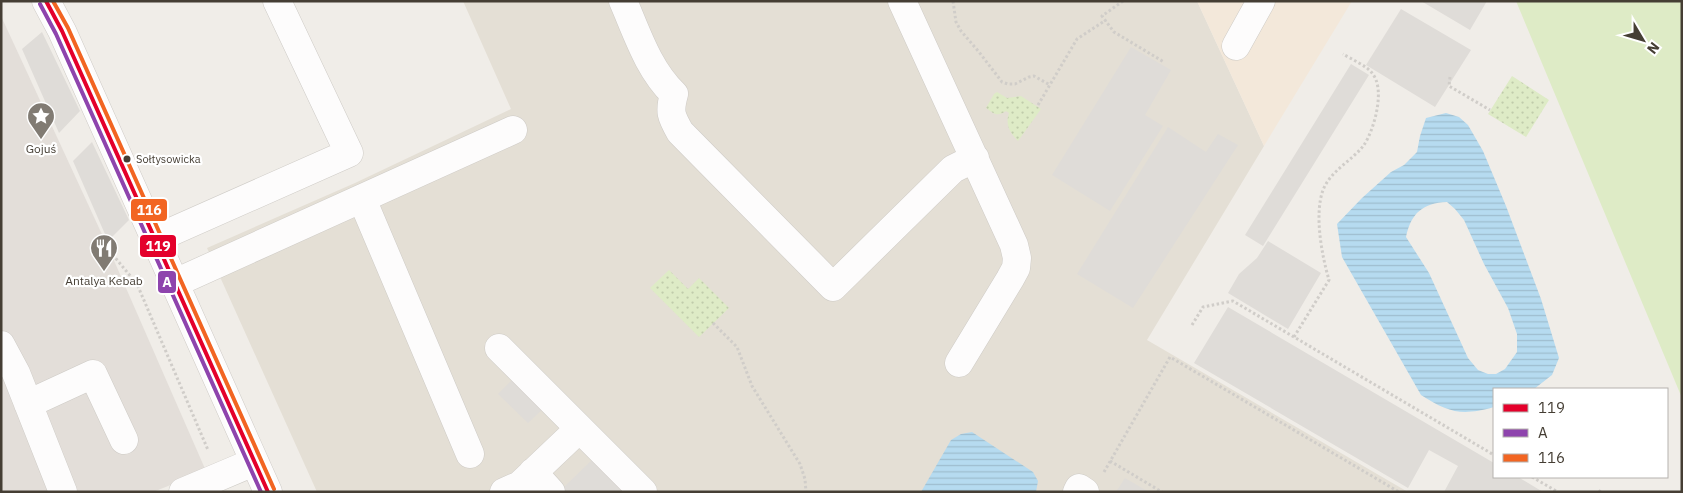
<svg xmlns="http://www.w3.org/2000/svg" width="1683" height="493" font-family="'IBM Plex Sans',sans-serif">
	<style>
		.residential { fill: #e4dfd5 }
		.commercial { fill: #f3e8da }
		.industrial { fill: #e3ded9 }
		.grass { fill: #deebc6 }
		.park { fill: url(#park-dots) }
		.parking { fill: #dfdcd8 }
		.water { fill: url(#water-rules); fill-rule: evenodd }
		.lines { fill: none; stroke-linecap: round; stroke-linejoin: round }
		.minor-casing { stroke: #cecbc6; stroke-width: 29 }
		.path { stroke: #d0cdc9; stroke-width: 3; stroke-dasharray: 2.5 2.5; stroke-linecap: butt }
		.minor { stroke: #fdfcfc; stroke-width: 28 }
		.bus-1-casing { stroke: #fff; stroke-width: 8 }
		.bus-2-casing { stroke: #fff; stroke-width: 8 }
		.bus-3-casing { stroke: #fff; stroke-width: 8 }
		.bus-1 { stroke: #e4002b; stroke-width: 4 }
		.bus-2 { stroke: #8e44ad; stroke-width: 4 }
		.bus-3 { stroke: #f26522; stroke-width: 4 }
		.bus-dot { fill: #453e34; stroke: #fff; stroke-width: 2 }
		.labels { text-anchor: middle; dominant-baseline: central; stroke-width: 4.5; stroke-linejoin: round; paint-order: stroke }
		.bus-label { font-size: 11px; fill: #453e34; stroke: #fff; text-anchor: start }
		.poi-label { font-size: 12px; fill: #453e34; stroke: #fff }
		.line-badge { stroke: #fff; stroke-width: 2 }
		.badge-label { font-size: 14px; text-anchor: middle; font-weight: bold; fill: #fff }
	</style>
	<defs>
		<pattern id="park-dots" width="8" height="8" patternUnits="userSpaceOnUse" patternTransform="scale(1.25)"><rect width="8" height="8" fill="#deebc6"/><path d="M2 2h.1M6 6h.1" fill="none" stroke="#c0cbab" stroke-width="1.8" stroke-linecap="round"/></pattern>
		<pattern id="water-rules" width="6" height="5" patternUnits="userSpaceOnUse" patternTransform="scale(1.25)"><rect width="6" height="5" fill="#b6dbf0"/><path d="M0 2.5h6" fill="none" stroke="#9ebdce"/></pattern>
	</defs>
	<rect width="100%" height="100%" fill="#f0ede8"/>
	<path class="residential" d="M463,1h734l67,145 -117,194 261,152h-1091l-110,-244 148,-65 156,-74z"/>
	<path class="commercial" d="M1197,1h155l-88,145z"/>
	<path class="industrial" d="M1,16l111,240 94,215 -53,21h-152z"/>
	<path class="grass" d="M1516,1h166v397z"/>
	<path class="park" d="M1512,76l37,24 -23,37 -38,-23z
		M997,92l10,6 14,-2 20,13 -23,32c-8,-8 -13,-16 -9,-28l-3,-2c-9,6 -12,3 -20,-3l8,-14z
		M669,270l19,19 11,-11 30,30 -30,29 -49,-49z"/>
	<path class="parking" d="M1421,1h66l-17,29z
		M1401,9l70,41 -36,57 -69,-42z
		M42,32l38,79 -21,22 -37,-84z
		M1131,47l40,23 -26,45 18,11 -53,85 -58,-36z
		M1351,64l18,11 -106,171 -18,-11z
		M1168,127l38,25 12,-18 20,11 -105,163 -56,-34z
		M92,142l37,78 -21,21 -35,-80z
		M1268,241l53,32 -33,56 -60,-36 11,-19 18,-16z
		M1228,307l266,156v14h24l25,15h-99l14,-26 -29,-16 -21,38 -214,-125z
		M514,378l30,30 -16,15 -30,-29z
		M593,459l34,33h-61l-3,-4z
		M1125,478l24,14h-33z"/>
	<path class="water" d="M1446,113l13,4 9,8 15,26 23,55 35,93 18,59 -7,17 -18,14h-40v18c-32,9 -45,6 -73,-12l-79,-138 -5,-33 25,-26 29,-26 13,-7 13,-13 3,-16 6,-18zM1447,202l8,7 9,11 20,44 24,44 9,26v18l-12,17 -9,5h-8l-10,-4 -10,-12 -39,-85 -23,-36c5,-24 17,-34 41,-35z
		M972,432l61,40 5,9 -2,11h-115l30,-52 10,-6z"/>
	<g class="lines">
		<g class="minor-casing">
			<path id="minor" d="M46,1l16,30 206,461
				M623,1c14,32 25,68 51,93 -5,18 -3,22 6,38l153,155 120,-118 22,-11
				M902,1l112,244 3,13 -1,10 -6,11 -51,84
				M1236,46l25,-45
				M362,199l108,255
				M155,239l194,-86 -72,-152
				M175,283l338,-153
				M1,345l15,28 47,119
				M499,348l144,144
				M28,404l65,-30 31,66
				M533,472l18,20
				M183,492l71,-30
				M504,492l16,-7 59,-56
				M1077,492l2,-4 6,4"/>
		</g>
		<path class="path" d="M953,1l3,21 5,9 18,21 23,30 6,2h7l14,-7 5,-1 16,9
			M1123,1l-21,15 12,16 50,30
			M1450,77l-1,9 41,24
			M1038,105l39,-66 29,-19
			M103,243l34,41 71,166
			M713,323l24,24 15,39 48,78 5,15 1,13
			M1192,325l11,-18 30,-6 261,154
			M1294,337l35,-57c-7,-24 -15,-65 -6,-90 8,-20 29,-29 41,-45 10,-15 22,-56 8,-72 -5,-7 -21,-14 -29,-19
			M1110,461l52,31
			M1104,472l66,-115 229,135
			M1532,477l26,15
			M1599,492l2,-2"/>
		<use href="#minor" class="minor"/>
		<g class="bus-1-casing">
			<path id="bus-1" d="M46,1l16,30 206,461"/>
		</g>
		<g class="bus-2-casing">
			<path id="bus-2" d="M40,4l16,30 205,458"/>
		</g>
		<g class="bus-3-casing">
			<path id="bus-3" d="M53,1l15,27 206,461"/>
		</g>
		<use href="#bus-1" class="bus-1"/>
		<use href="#bus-2" class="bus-2"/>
		<use href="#bus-3" class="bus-3"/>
	</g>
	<defs>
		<g id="sight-pin" transform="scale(1.4375)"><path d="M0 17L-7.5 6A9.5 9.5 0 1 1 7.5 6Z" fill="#817b73" stroke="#fff"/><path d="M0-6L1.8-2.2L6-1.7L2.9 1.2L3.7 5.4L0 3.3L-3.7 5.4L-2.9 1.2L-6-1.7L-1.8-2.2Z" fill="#fff"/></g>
		<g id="restaurant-pin" transform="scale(1.4375)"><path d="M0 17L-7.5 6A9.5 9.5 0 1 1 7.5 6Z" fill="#817b73" stroke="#fff"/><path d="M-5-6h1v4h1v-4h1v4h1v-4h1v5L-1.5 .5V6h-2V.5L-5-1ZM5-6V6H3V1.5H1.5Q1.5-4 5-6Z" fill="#fff"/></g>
	</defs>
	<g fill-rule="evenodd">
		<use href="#sight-pin" x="41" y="116"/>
		<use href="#restaurant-pin" x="104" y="248"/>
	</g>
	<circle class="bus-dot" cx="127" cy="159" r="4.5"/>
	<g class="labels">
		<g class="bus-label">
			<text x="136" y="159">Sołtysowicka</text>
		</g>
		<g class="poi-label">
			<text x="41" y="148">Gojuś</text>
			<text x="104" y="280">Antalya Kebab</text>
		</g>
	</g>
	<g class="line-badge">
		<rect x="130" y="198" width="38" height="24" rx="5" fill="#f26522"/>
		<rect x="139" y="234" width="38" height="24" rx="5" fill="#e4002b"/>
		<rect x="157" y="270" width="20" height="24" rx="5" fill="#8e44ad"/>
	</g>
	<g class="badge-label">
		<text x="149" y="215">116</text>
		<text x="158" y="251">119</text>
		<text x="167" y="287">A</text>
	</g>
	<rect width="1683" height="493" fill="none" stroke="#453e34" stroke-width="5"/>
	<rect x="1493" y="388" width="175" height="90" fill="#ffffff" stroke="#b5b2ae"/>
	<rect x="1503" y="404" width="25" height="8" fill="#e4002b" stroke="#b5b2ae"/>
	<text x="1538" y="413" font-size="15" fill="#453e34">119</text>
	<rect x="1503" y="429" width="25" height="8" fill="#8e44ad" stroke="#b5b2ae"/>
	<text x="1538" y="438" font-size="15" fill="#453e34">A</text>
	<rect x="1503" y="454" width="25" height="8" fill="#f26522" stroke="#b5b2ae"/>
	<text x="1538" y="463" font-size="15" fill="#453e34">116</text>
	<g transform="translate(1643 40) rotate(128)" stroke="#ffffff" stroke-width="4" paint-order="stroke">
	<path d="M0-4L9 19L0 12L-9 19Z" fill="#453e34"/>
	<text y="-8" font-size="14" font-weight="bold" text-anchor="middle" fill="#453e34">N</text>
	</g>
</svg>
